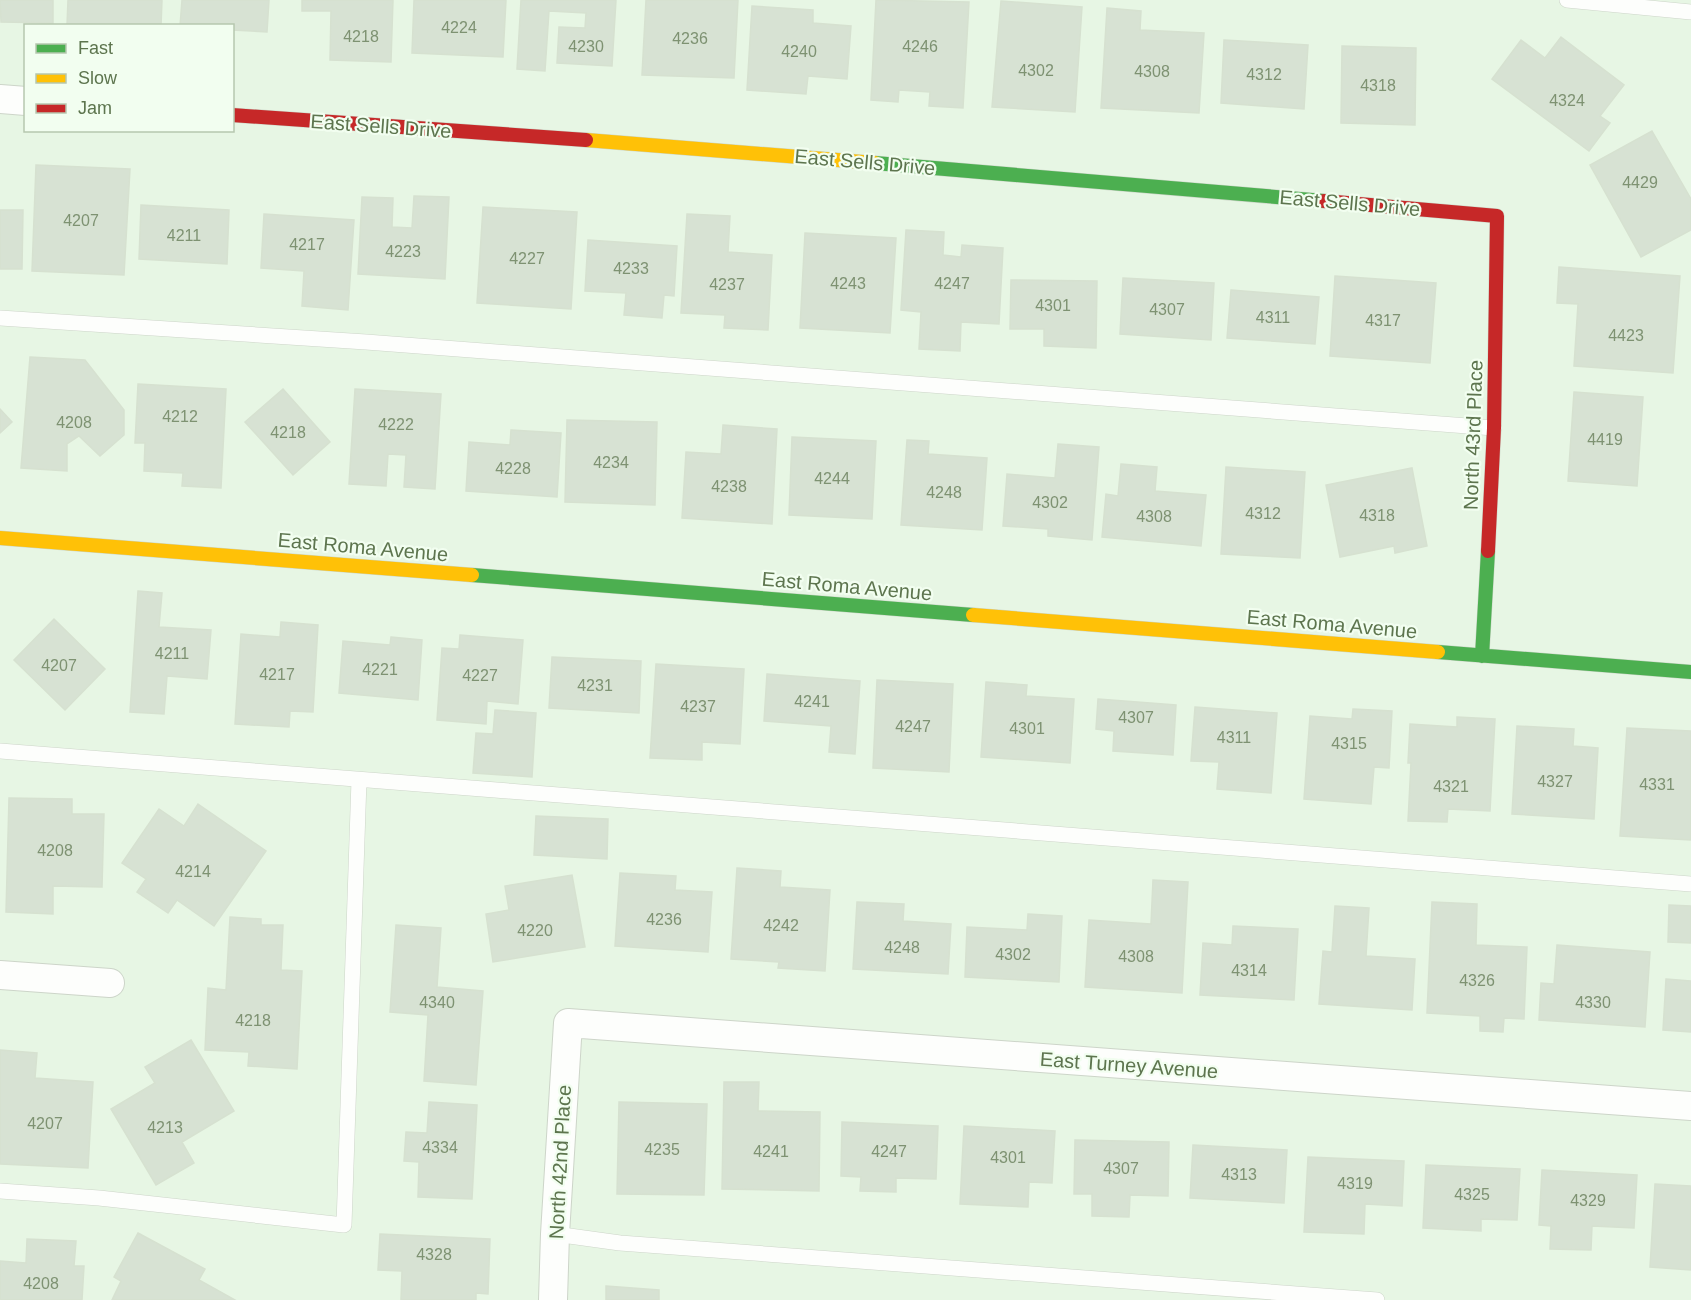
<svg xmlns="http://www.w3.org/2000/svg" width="1691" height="1300" font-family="Arial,sans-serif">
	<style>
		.residential { fill: #e7f6e4; fill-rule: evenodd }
		.building { fill: #d7e2d3; stroke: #d6e1d0; stroke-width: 1.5 }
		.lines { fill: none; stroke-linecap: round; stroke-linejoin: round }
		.lane-casing { stroke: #cdd5c9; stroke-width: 16 }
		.street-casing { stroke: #cdd5c9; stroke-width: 30 }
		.fast-casing { stroke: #ccd6c8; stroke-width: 15 }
		.slow-casing { stroke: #ccd6c8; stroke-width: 15 }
		.jam-casing { stroke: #ccd6c8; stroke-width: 15 }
		.lane { stroke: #fdfefc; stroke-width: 15 }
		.street { stroke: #fdfefc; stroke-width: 28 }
		.fast { stroke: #4caf50; stroke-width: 14 }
		.slow { stroke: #ffc107; stroke-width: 14 }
		.jam { stroke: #c62828; stroke-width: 14 }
		.labels { text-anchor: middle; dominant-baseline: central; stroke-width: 4.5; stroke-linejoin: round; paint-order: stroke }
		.number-label { font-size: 16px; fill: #7e9272 }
		.street-label { font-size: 20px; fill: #5d754e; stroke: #f2fef0 }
	</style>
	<rect width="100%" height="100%" fill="#f0f8ee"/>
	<path class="residential" d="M0,0h1691v1300h-1691zM26,26h206v104h-206z"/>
	<path class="building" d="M0,0h53v23l-52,-1z
		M68,0h94l-1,26 -94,-1z
		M182,0h87l-2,32 -35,-2v-4h-52z
		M302,0h91l-2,62 -61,-2 1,-49h-29z
		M414,0h92l-3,57 -91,-4z
		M521,0h95l-4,66 -55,-3 2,-36 26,1 1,-15 -37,-2 -4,60 -28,-2z
		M646,0h92l-4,78 -92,-3z
		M876,0l93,2 -6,106 -34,-2 1,-14 -31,-2 -1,12 -27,-2z
		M1001,1l81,6 -7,105 -83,-5z
		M752,6l61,4v13l38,3 -4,53 -39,-3 -2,18 -59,-4z
		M1107,8l34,3 -1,19 64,3 -5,80 -98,-5z
		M1561,37l63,48 -24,31 10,7 -21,28 -97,-72 29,-39 24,18z
		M1224,40l84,5 -4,64 -83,-6z
		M1342,46l74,2 -1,77 -74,-2z
		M1652,131l39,68v31l-50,27 -51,-92z
		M36,165l94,4 -6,106 -92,-4z
		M414,196l35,1 -4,82 -87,-5 4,-77 31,1 -1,29 20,1z
		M141,205l88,5 -2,54 -88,-5z
		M483,207l94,5 -6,97 -94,-6z
		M0,210h23l-1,59h-22z
		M264,214l90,6 -6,90 -46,-4 2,-35 -43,-3z
		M687,214l43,2 -2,36 44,3 -4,75 -44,-2 1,-13 -44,-2z
		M906,230l38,2 -1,23 18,2 1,-12 41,3 -4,76 -38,-2 -1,29 -41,-2 2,-37 -20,-2z
		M805,233l91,5 -6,95 -90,-5z
		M588,240l89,6 -3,50 -10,-1 -2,23 -38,-3 2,-22 -41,-2z
		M1559,267l121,9 -7,97 -99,-7 4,-62 -21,-1z
		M1335,276l101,7 -6,80 -100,-7z
		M1123,278l91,5 -3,57 -91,-6z
		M1011,280l86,1 -1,67 -52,-2v-17h-34z
		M1231,290l88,7 -4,47 -88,-6z
		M30,357l55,3 39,50v25l-24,21 -21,-20 -12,8v27l-46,-3z
		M138,384l88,5 -5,99 -39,-2 1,-13 -39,-2 1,-28h-10z
		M283,389l47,53 -37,33 -48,-53z
		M355,389l86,5 -6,95 -31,-2 2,-32 -18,-1 -2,32 -37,-2z
		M1574,392l69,5 -6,89 -69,-5z
		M0,409l12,13 -12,11z
		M567,420l90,2 -2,83 -90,-3z
		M723,425l54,4 -5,95 -90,-6 4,-66 35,2z
		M511,430l50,3 -4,64 -91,-6 3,-49 41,3z
		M792,437l84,4 -4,78 -83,-4z
		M907,440l22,1 -1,13 59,4 -5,72 -81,-5z
		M1058,444l41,3 -7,93 -44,-4v-7l-45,-3 4,-52 48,4z
		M1121,464l36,3 -2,24 51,4 -5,51 -99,-9 4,-43 12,2z
		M1226,467l79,5 -5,86 -79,-4z
		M1412,468l15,78 -32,7 -1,-7 -54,11 -14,-72z
		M138,591l24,2 -3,34 52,3 -4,49 -40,-3 -3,38 -34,-2z
		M54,619l51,50 -40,41 -51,-50z
		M281,622l37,3 -5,87 -23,-1 -1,16 -54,-3 6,-90 39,3z
		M460,635l63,5 -5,64 -31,-3 -1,23 -49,-4 5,-72 17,1z
		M391,637l31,3 -4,60 -79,-7 4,-52 47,4z
		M552,657l89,4 -2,52 -90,-5z
		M656,664l88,5 -4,75 -38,-2v18l-52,-2z
		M767,674l93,7 -5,73 -26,-2 2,-26 -67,-5z
		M877,680l76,4 -4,88 -76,-4z
		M986,682l41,3 -1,11 48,3 -4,64 -89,-6z
		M1098,699l78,6 -3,50 -60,-4 1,-20 -18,-2z
		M1195,707l82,6 -6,80 -54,-4 2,-27 -28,-1z
		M1353,709l39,2 -3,57 -15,-1 -3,37 -67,-5 6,-83 42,3z
		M495,710l41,3 -4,64 -59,-4 3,-40 17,1z
		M1457,717l38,2 -5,92 -42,-2 -1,13 -39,-1 3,-58h-3l2,-39 47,3z
		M1517,726l57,3 -1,17 25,2 -4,71 -82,-5z
		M1627,728l64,3v109l-71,-4z
		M9,798l63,1v15h32l-2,73 -49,-1v28l-47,-2z
		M198,804l68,47 -52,75 -37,-26 -9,13 -31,-21 9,-13 -24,-16 37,-54 25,17z
		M536,816l72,3 -1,40 -73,-4z
		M737,868l44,3 -1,16 50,3 -5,81 -47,-3 1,-6 -48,-3z
		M620,873l56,3 -1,14 37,2 -4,60 -93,-6z
		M572,875l13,72 -92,15 -7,-48 23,-4 -4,-24z
		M1153,880l35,2 -6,111 -97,-6 4,-67 62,4z
		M857,902l47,2 -1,17 48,3 -3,50 -95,-5z
		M1432,902l45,2 -1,41 51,2 -3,72 -20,-1 -1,14 -23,-1v-15l-53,-3z
		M1669,905l22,1v37l-23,-1z
		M1335,906l34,2 -3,48 49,3 -3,51 -93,-6 4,-53 9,1z
		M1028,914l34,2 -3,66 -94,-5 2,-50 60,3z
		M230,917l31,2v6h22l-2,45 21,1 -5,98 -49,-3 1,-14 -44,-2 3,-62 18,2z
		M396,925l45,3 -4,59 46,4 -7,94 -52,-4 4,-66 -38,-3z
		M1233,926l65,3 -4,71 -94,-5 3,-52 29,2z
		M1557,945l93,7 -5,75 -106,-7 2,-37 13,1z
		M1666,979l25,2v51l-28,-2z
		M191,1040l43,71 -52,31 12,21 -38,22 -45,-76 44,-26 -10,-16z
		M0,1050l37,3 -2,25 58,4 -5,86 -88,-4z
		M724,1082h35l-1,29 62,1 -1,79 -97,-2z
		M429,1102l48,3 -5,94 -54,-2 1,-35 -15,-1 2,-29 21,1z
		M619,1102l88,2 -3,91 -87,-1z
		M842,1122l96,4 -2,53 -40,-1v14l-36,-1 1,-14 -20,-1z
		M964,1126l91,5 -3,52 -23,-1 -1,25 -68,-3z
		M1075,1140l94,2 -1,54 -38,-1 -1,22 -37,-1v-22h-18z
		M1193,1145l94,5 -3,53 -94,-5z
		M1308,1157l96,4 -2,45 -37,-2 -1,30 -60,-2z
		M1426,1165l94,4 -3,51 -36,-1v12l-58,-3z
		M1542,1170l95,5 -3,53 -42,-2 -1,24 -41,-1 1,-23 -12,-1z
		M1655,1184l36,2v84l-41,-3z
		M138,1233l67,36 -6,11 36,20h-123l9,-19 -7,-4z
		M380,1234l110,5 -2,55 -12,-1v7h-75l1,-29 -24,-1z
		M27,1239l49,2 -2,25h10l-2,34h-82v-39l26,2z
		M606,1286l53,4v10h-53z"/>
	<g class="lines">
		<g class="lane-casing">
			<path id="lane" d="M1567,0l124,12
				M0,318l366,24 1128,86
				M0,751l1691,133
				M0,1191l99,7 245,27 15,-445
				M555,1234l65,9 757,57"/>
		</g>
		<g class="street-casing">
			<path id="street" d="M0,99l26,2
				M0,975l110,8
				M553,1300l2,-66 13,-211 1123,83"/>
		</g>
		<g class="fast-casing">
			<path id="fast" d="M875,163l449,38
				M472,575l501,40
				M1438,652l253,20
				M1482,656l6,-105"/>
		</g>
		<g class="slow-casing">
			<path id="slow" d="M586,140l289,23
				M0,538l472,37
				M973,615l465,37"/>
		</g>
		<g class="jam-casing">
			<path id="jam" d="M232,115l354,25
				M1324,201l173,15 -3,212 -6,123"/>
		</g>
		<use href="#lane" class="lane"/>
		<use href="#street" class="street"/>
		<use href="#fast" class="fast"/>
		<use href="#slow" class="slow"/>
		<use href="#jam" class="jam"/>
	</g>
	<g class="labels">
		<g class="number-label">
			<text x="459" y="27">4224</text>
			<text x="361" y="36">4218</text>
			<text x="690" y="38">4236</text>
			<text x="586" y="46">4230</text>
			<text x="920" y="46">4246</text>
			<text x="799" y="51">4240</text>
			<text x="1036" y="70">4302</text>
			<text x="1152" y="71">4308</text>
			<text x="1264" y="74">4312</text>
			<text x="1378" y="85">4318</text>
			<text x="1567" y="100">4324</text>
			<text x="1640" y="182">4429</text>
			<text x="81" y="220">4207</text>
			<text x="184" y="235">4211</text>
			<text x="307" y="244">4217</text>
			<text x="403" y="251">4223</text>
			<text x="527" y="258">4227</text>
			<text x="631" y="268">4233</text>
			<text x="848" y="283">4243</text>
			<text x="952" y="283">4247</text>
			<text x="727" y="284">4237</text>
			<text x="1053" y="305">4301</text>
			<text x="1167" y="309">4307</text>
			<text x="1273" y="317">4311</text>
			<text x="1383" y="320">4317</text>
			<text x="1626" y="335">4423</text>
			<text x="180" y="416">4212</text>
			<text x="74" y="422">4208</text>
			<text x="396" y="424">4222</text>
			<text x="288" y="432">4218</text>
			<text x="1605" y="439">4419</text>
			<text x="611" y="462">4234</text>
			<text x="513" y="468">4228</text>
			<text x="832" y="478">4244</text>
			<text x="729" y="486">4238</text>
			<text x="944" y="492">4248</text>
			<text x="1050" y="502">4302</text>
			<text x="1263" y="513">4312</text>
			<text x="1377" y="515">4318</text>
			<text x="1154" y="516">4308</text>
			<text x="172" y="653">4211</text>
			<text x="59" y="665">4207</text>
			<text x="380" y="669">4221</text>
			<text x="277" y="674">4217</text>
			<text x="480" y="675">4227</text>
			<text x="595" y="685">4231</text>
			<text x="812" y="701">4241</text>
			<text x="698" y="706">4237</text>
			<text x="1136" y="717">4307</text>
			<text x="913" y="726">4247</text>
			<text x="1027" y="728">4301</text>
			<text x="1234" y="737">4311</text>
			<text x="1349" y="743">4315</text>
			<text x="1555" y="781">4327</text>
			<text x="1657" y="784">4331</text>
			<text x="1451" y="786">4321</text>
			<text x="55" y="850">4208</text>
			<text x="193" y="871">4214</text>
			<text x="664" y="919">4236</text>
			<text x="781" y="925">4242</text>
			<text x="535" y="930">4220</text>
			<text x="902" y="947">4248</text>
			<text x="1013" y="954">4302</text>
			<text x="1136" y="956">4308</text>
			<text x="1249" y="970">4314</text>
			<text x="1477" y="980">4326</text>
			<text x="437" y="1002">4340</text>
			<text x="1593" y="1002">4330</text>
			<text x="253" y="1020">4218</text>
			<text x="45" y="1123">4207</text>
			<text x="165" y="1127">4213</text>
			<text x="440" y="1147">4334</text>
			<text x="662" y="1149">4235</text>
			<text x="771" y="1151">4241</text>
			<text x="889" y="1151">4247</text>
			<text x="1008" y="1157">4301</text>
			<text x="1121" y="1168">4307</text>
			<text x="1239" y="1174">4313</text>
			<text x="1355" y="1183">4319</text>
			<text x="1472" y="1194">4325</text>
			<text x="1588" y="1200">4329</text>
			<text x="434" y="1254">4328</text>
			<text x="41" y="1283">4208</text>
		</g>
		<g class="street-label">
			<text transform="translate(381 126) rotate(4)">East Sells Drive</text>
			<text transform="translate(865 162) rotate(5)">East Sells Drive</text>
			<text transform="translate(1350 203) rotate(5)">East Sells Drive</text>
			<text transform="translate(1473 435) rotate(-88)">North 43rd Place</text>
			<text transform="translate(363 547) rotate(5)">East Roma Avenue</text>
			<text transform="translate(847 586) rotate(5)">East Roma Avenue</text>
			<text transform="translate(1332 624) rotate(5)">East Roma Avenue</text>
			<text transform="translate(1129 1065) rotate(4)">East Turney Avenue</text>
			<text transform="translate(560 1162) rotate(-87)">North 42nd Place</text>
		</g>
	</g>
	<rect x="24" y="24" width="210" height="108" fill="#f2fef0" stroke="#b6c7af" stroke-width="1.5"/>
	<rect x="36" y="44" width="30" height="9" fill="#4caf50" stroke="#b6c7af" stroke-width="1.5"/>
	<text x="78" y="54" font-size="18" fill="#5d754e">Fast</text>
	<rect x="36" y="74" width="30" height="9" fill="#ffc107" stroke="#b6c7af" stroke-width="1.5"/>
	<text x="78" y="84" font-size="18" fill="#5d754e">Slow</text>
	<rect x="36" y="104" width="30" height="9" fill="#c62828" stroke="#b6c7af" stroke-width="1.5"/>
	<text x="78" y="114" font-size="18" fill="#5d754e">Jam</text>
</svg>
